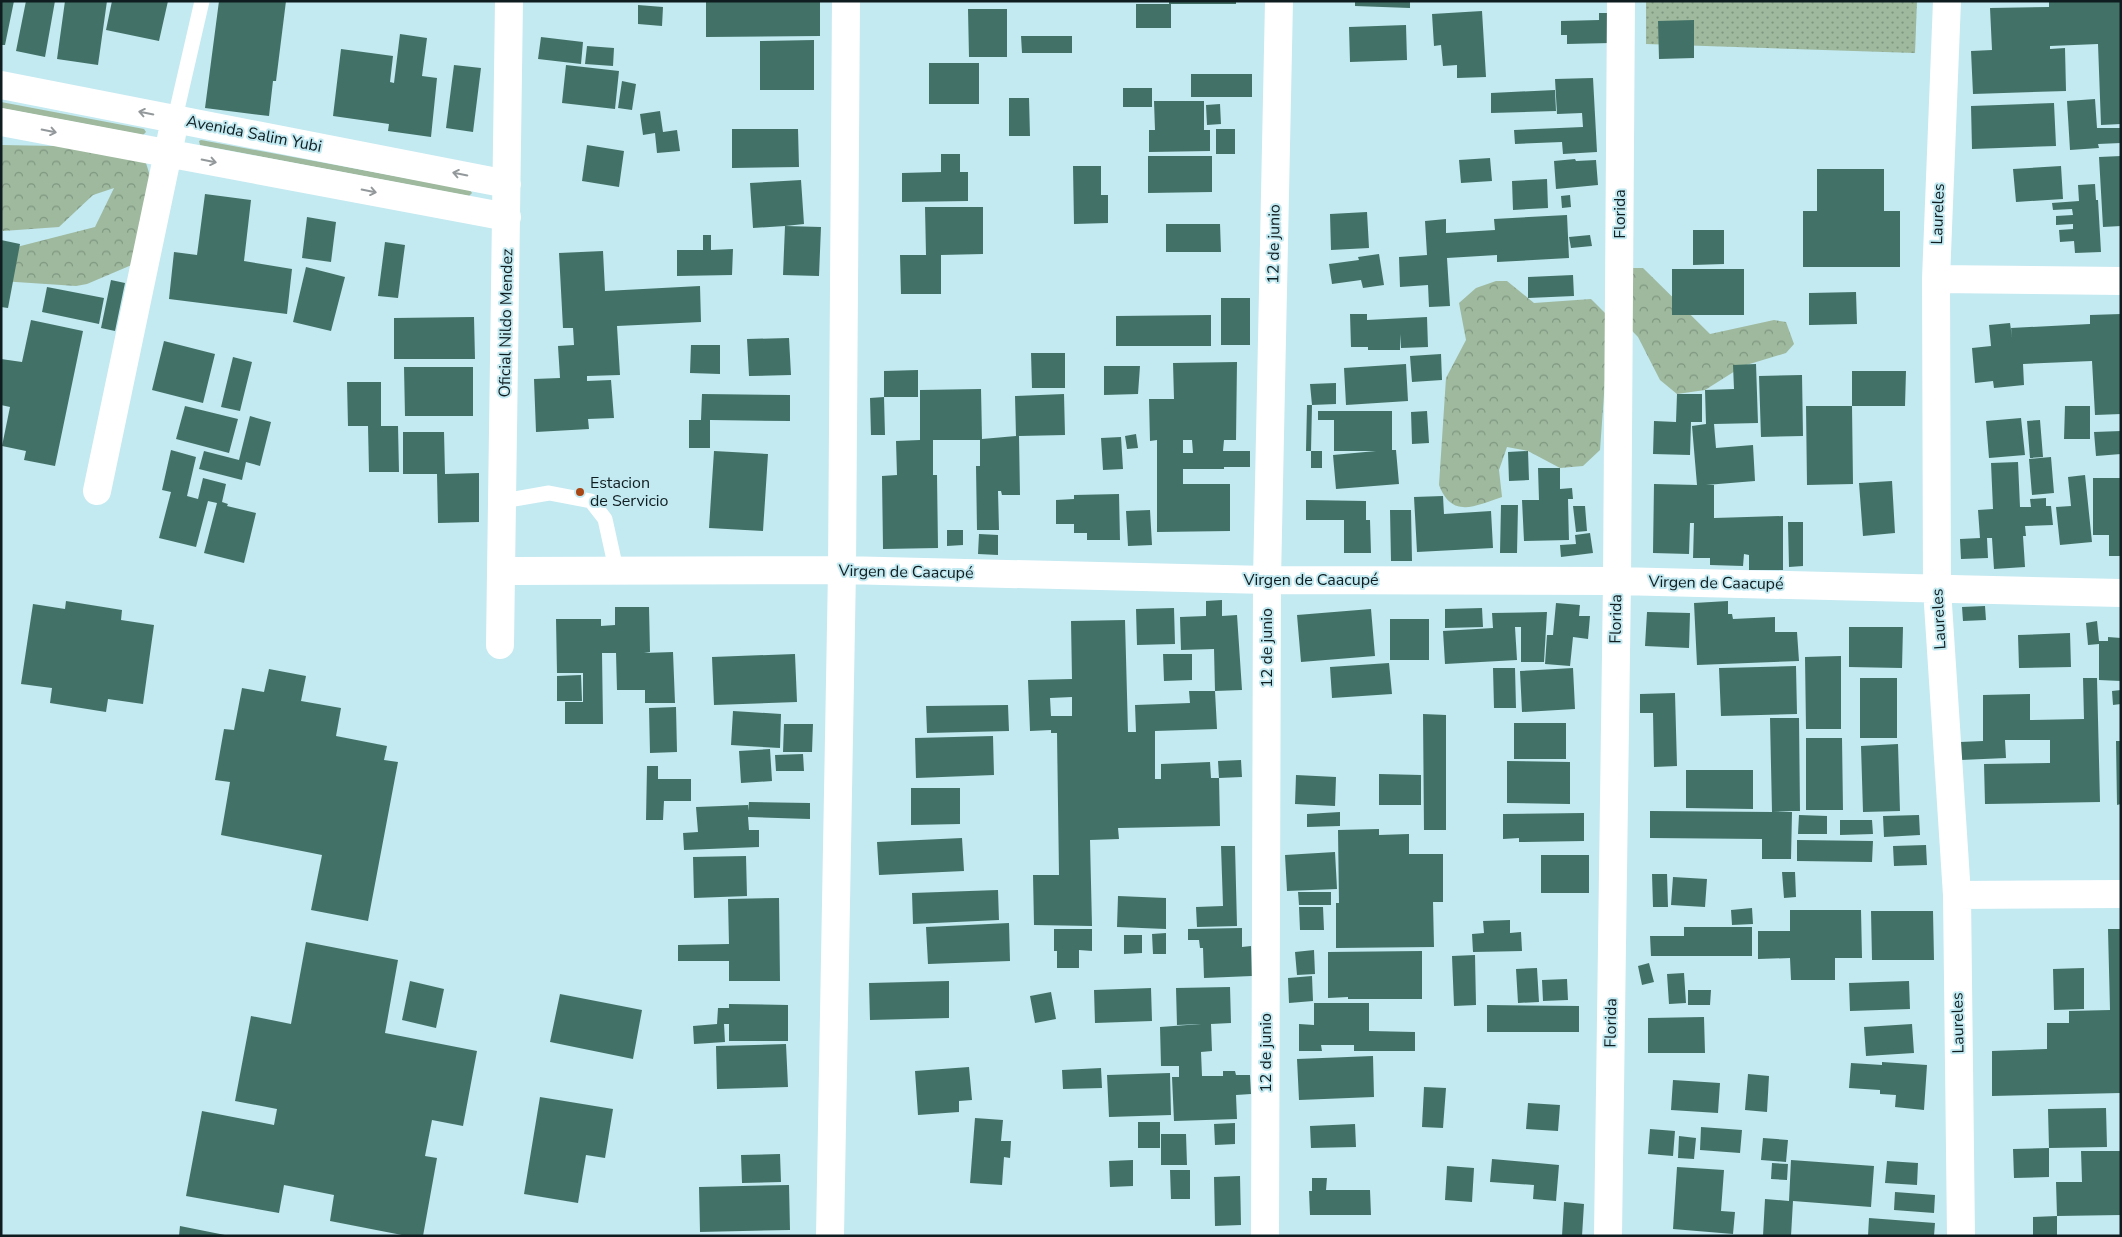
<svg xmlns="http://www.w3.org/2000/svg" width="2122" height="1237" font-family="'Nunito Sans',sans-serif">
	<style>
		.grass { fill: #9eb99e }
		.forest { fill: url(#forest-crowns) }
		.park { fill: url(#park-dots) }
		.building { fill: #427267; fill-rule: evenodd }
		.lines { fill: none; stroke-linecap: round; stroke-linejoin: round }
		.service { stroke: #fff; stroke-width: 15 }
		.minor { stroke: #fff; stroke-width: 28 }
		.oneway { stroke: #93999b }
		.poi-dot { fill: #aa4613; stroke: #c3e9f1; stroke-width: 2 }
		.labels { text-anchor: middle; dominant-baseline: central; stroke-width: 4; stroke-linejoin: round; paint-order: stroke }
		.street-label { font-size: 16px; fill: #0f1d20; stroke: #c3e9f1 }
		.poi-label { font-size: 16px; fill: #0f1d20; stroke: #c3e9f1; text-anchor: start }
	</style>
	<defs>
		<pattern id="forest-crowns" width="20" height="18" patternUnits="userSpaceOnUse" patternTransform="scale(1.25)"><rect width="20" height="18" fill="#9eb99e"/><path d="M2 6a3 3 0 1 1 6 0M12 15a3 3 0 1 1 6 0" fill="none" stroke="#7f9680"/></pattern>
		<pattern id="park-dots" width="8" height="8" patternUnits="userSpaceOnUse" patternTransform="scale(1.25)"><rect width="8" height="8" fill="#9eb99e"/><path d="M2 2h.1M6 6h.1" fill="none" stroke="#7f9680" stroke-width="1.8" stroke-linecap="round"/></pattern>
	</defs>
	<rect width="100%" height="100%" fill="#c3e9f1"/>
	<path class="grass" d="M1,102l143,27 2,3 -3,3 -142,-27z
		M201,140l269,50 2,3 -3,3 -269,-51 -1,-4z"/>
	<path class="forest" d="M1,145l109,2 35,13 7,22 -11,79 -54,23 -11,2 -75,-5v-30l94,-24 19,-39 -21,7 -34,32 -56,4 -2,-3z
		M1621,268h22l67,66 64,-14 12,2 8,22 -8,9 -43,13 -38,24 -28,4 -17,-14 -22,-43 -27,-28z
		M1496,281h11l27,22 57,-4 16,16 2,10 -9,125 -17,16 -23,2 -32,-17 -21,-4 -8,23 3,27c-27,9 -50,22 -63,-12l7,-107 20,-38 -7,-37 17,-15z"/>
	<path class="park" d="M1646,1h271l-2,52 -269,-9z"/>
	<path class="building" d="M1,1h13l-9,44h-4z
		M26,1h29l-10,56 -29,-6z
		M65,1h42l-9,64 -41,-6z
		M112,1h56l-9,40 -53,-11z
		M219,1h67l-10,80h-3l-4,35 -64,-8z
		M706,1h114v35l-114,1z
		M1169,1h67v3h-65v24h-35v-24h33z
		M1355,1h55v7l-55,-2z
		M2049,1h72v123l-20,1 -3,-81 -48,2v3l15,-1 1,43 -93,3 -2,-43 21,-1 -2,-42 59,-1z
		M638,5l25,2 -1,19 -24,-2z
		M968,9h39v48h-38z
		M1482,11l4,66 -29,1v-13l-14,1 -2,-21 -7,1 -2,-32z
		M1599,13h11l1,30 -44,1v-9h-6v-14l38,-1z
		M1694,20v38l-35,1 -1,-38z
		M1406,25l1,35 -57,2 -1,-35z
		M400,34l27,4 -5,38 15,2 -6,59 -43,-6 1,-7 -56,-8 8,-67 52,7 -3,26 4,1z
		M1021,36h51v17h-50z
		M541,37l42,5 -2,22 -43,-5z
		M814,40v50h-54v-49z
		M587,46l27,2 -1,18 -28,-2z
		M929,63h50v41h-50z
		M454,65l27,3 -8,64 -27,-4z
		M566,65l53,6 -4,38 -53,-6z
		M1191,74h61v23h-61z
		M1593,78l4,74 -34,2 -1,-12 -47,2 -1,-14 69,-3 -1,-14 -25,1 -2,-35z
		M622,81l14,3 -4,26 -14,-2z
		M1123,88h29v19h-29z
		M1555,90l1,21 -65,2v-20z
		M1009,98h20l1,38h-21z
		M2095,99l2,29h24v15l-23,1 1,4 -29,2 -3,-49z
		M1154,101h50v29h6v21l-61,1v-22h6z
		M2054,103l2,43 -84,3 -1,-43z
		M1220,104l1,20 -14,1 -1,-20z
		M660,111l3,21 14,-2 3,21 -23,2 -2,-20 -12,2 -3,-21z
		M732,129h66l1,38 -67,1z
		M1216,129h19v25h-19z
		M587,145l37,6 -5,36 -37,-6z
		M941,154h19v18h8v29l-66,1v-29l39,-1z
		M1148,156h64v36l-64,1z
		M2121,156v70l-18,1 -4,-70z
		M1490,158l2,23 -31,2 -2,-23z
		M1575,159l1,2 20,-1 2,25 -42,4 -2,-28z
		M1073,166h28v29h7v28l-34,1z
		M2061,166l2,33 -47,3 -3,-33z
		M1817,169h67v42h16v56h-97v-56h14z
		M1547,179l1,29 -35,2 -1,-29z
		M801,180l3,44 -19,2 36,1 -2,49 -36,-1 2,-49 -32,2 -3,-45z
		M2095,184l1,16h2l3,52 -26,1 -1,-12 -14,1 -1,-12 14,-1v-5l-17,1v-9l17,-1 -1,-6 -19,1 -1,-7 27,-2 -1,-16z
		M205,194l46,6 -7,61 48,8 -5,45 -118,-15 5,-47 23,3z
		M1570,195l1,12 -9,1 -1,-12z
		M925,207h58v47l-42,1v39h-40l-1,-39h26z
		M1367,212l2,36 -38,2 -1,-36z
		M1567,215l2,43 -72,4v-7l-50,3 3,48 -21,1 -1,-22 -28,2 -1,-30 28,-2 -2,-34 21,-2v14l49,-3 -1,-11z
		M307,217l29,5 -5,40 -29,-4z
		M1166,224h54l1,28h-55z
		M1693,230h31v34l-31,1z
		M703,235h8v15l22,-1 -1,26 -55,1v-26h26z
		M1590,235l2,11 -21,2 -2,-11z
		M1,240l19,4 -12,64 -7,-1z
		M385,242l20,3 -7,53 -20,-2z
		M603,251l2,40 95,-5 1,36 -84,4 3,49 -33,1v5l24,-1 3,38 -26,1 1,10 -53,3 -2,-53 26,-1 -2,-32 16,-1 -1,-17h-10l-4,-75z
		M1379,254l5,31 -21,3 -2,-8 -29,4 -3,-20 30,-4 -1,-3z
		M306,267l39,10 -14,54 -38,-9z
		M1672,269h72v46h-72z
		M1573,275l1,21 -46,2v-21z
		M111,280l14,3 -10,48 -14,-3z
		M47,287l57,11 -5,26 -57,-12z
		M1856,292l1,32 -48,1v-32z
		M1221,298h29v47h-29z
		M1350,314h17v6l60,-3 1,30 -27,1 -1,-14v16h-32v-3h-17z
		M2121,314v100l-26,1 -3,-54 -69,3 1,21 -30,3 -1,-7 -18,2 -3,-35 19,-2 -2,-21 21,-2 2,14 -1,-9 79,-4v-9z
		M1211,315v31h-95v-30z
		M474,317l1,42h-81v-41z
		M31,320l52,11 -28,135 -31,-6 2,-9 -24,-5 8,-39 -9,-2v-46l21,3z
		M789,338l2,37 -42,1 -2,-37z
		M164,341l51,13 -12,49 -51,-13z
		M691,345h29v29l-30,-1z
		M1031,353h34v35h-33z
		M1441,354l1,26 -30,2 -2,-26z
		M233,357l19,5 -12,49 -19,-4z
		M1237,362l-1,78h-12l-1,11h27v16h-26v2h-41v15h47v47l-73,1v-92l-7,1 -1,-42h25l-1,-36zM1183,440h9l1,13h-10z
		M1406,364l2,37 -62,4 -2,-37z
		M1756,364l2,59 -44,1 2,24 37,-3 2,36 -49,4h8v33l69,-2v54h-34v-15l-5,-1 -1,12 -33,-1v-7h-17l1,-35h-4l-1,31 -36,-1 1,-69 43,1 -5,-59 14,-2 -1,-34 29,-1 -1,-24z
		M1104,366h36l-2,28 -34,1z
		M404,367h69v49h-68z
		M918,370v27h-34l1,38h-14l-1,-37 14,-1v-26z
		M1852,371h54l-1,35h-53z
		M1802,375l1,61 -42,1 -2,-61z
		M347,382h34v44h17l1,46h-30l-1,-46h-20z
		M1336,383v21l-24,1 -2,-21z
		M981,389l1,50 34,-3 -1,-40 49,-2 1,41 -46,1 1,59h-18l-1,-4h-3l1,39h-22l-1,-64h4v-26h-47v35h4l1,73 -55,1 -1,-73 15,-1 -1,-34 24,-1v-50z
		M702,394l88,1v26l-80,-1v28h-21v-28h12z
		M1677,394h25v28h-11l-1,33 -37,-1 1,-33 22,1z
		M1307,405h5l-1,46h-5z
		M185,406l53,13 -9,34 -53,-14z
		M1806,406h46l1,78 -46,1z
		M2065,406h25v33h-26z
		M1318,411h74v39h4l3,34 -63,5 -3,-34 43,-4h-42v-31h-16z
		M1427,411l2,32 -17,1 -1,-32z
		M250,416l21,6 -11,44 -14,-4 -4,18 -43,-11 5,-18 35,9z
		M2021,418l4,37 -36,3 -3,-37z
		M2040,420l3,37 -13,1 -3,-37z
		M2121,431v23l-25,2 -2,-24z
		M403,432h41l1,42 34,-1v49l-41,1 -1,-49h-34z
		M1136,434l2,14 -11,1 -2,-13z
		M1121,437l2,32 -20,1 -2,-32z
		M171,450l25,7 -9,39 11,3 5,-21 23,6 -4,18 6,2 -1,2 29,7 -12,50 -40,-10 13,-50 -9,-2 -12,46 -37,-9 12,-46 -9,-2z
		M714,451l54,3 -5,77 -54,-3z
		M1311,451h11v17h-11z
		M1528,451l1,29 -20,1 -1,-29z
		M2051,457l3,36 -22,2 -3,-36z
		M2018,462l2,45h11l-1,-8 16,-1v8h5l2,19 -28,1 1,10h-3l2,31 -31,2 -2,-31h-5l1,20 -27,1 -1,-20 20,-1 -2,-28 15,-1 -2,-46z
		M1538,468h22v21l12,-1 1,11h-5l1,41 -45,1 -2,-41h17z
		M2085,475l7,67 -32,3 -4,-38 15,-1 -3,-29z
		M2093,478h28v78h-12v-21h-16z
		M1892,481l3,52 -32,3 -4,-53z
		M1119,494l1,46h-33v-7h-13v-9h-18v-24l18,-1v-4z
		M1443,496l1,18 47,-3 2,37 -76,4 -3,-55z
		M1306,500l60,1v19h4l1,33h-27v-33h-38z
		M1501,505h17l-1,48h-17z
		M1573,506h12l2,25 -11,1z
		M1150,510l2,35 -24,1 -2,-35z
		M1390,510h21l1,51h-21z
		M1788,522h15v44l-14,1z
		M947,530h16v15l-16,1z
		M1590,533l3,20 -32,4 -1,-12 16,-1 -1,-9z
		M979,534l19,1v20l-20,-1z
		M1222,600v16l15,-1 5,75 -27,1 -1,-42 -33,1 -1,-33 26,-1v-15z
		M66,601l56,9 -1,10 33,5 -11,79 -35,-5 -2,13 -56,-9 2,-15 -31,-4 12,-80 32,5z
		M1728,601v13h4l1,5 42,-2v15h22l2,29 -102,4 -3,-62z
		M1556,603l24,2 -1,11h11l-2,23 -15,-2 -3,29 -25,-2 2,-29h6z
		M1985,606l1,14 -23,1 -1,-14z
		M615,607h34l1,45 -6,1 29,-1 2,51h-30v-13h-28l-1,-37h-14l1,71h-38v-22h18v-29h-26l-1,-54h45v7l14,-1z
		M1174,608l1,36 -38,1 -1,-36z
		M1482,608l1,19 -38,1v-19z
		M1371,609l4,47 -74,6 -4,-47z
		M1547,612l-3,50h-23v-35h-6l2,33 -72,4 -2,-33 50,-3 -1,-15z
		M1647,612l43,1 -1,35 -44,-2z
		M1390,619h39v41h-39z
		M1125,620l3,112h8l-1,-27 55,-2 -1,-12h26l2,38 -62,2v48h6v-15l49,-2 1,16h8l1,48 -102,2 1,11 -29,1 2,86 -58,-1 -1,-50h26l-2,-142h-6v-3l-21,1 -2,-51 44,-1 -1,-58zM1072,697v19h-21l-1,-18z
		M2097,621l2,20h9v-4l13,1v43l-22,-1v-36l-11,1 -2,-22z
		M1849,627h54l-1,41 -53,-1z
		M2070,633l1,34 -52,1 -1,-33z
		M795,654l2,48 -83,3 -2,-48z
		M1163,654h29v26l-28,1z
		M1841,656v73h-35l-1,-72z
		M1389,663l3,31 -60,4 -2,-31z
		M1796,666l1,48 -76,2 -2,-48z
		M1493,668h22l1,40h-22z
		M1573,668l2,41 -53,3 -2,-41z
		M269,669l37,7 -5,25 40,7 -5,28 51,10 -3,14 14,2 -30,159 -57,-11 11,-55 -101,-20 9,-53 -15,-2 9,-51 10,1 8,-42 22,4z
		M581,675l1,26h-25v-25z
		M1860,678h37v60h-37z
		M2083,678h14l3,124 -115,2 -1,-40 66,-1v-23h-45l1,18 -45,2 -1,-18 23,-1v-46l47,-1v26l54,-1z
		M2121,690v14l-8,1 -1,-14z
		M1675,693l2,73 -23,1 -1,-54h-13v-19z
		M1008,705l1,26 -82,2 -1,-27z
		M676,707l1,45 -27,1 -1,-45z
		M733,711l48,3 -1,34 -49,-3z
		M1423,714l23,1v115h-22z
		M1770,718h29l1,93h-27l19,1 -1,47h-29v-20l-112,-1v-27l122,1z
		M1514,723h52v36h-52z
		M784,724h29l-1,28h-29z
		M993,736l1,39 -78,3 -1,-40z
		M1806,738h36l1,72h-37z
		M2116,741h5v63l-4,1z
		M1898,744l2,67 -37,1 -2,-66z
		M770,749l2,32 -31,2 -2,-32z
		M803,754l1,17h-28l-1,-16z
		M1241,760l1,17 -23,1 -1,-17z
		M1507,761l63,1v42l-63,-1z
		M647,766h11v13h33v22h-27l-1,19h-17z
		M1686,770h67v39l-67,-1z
		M1379,774l42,1v30h-42z
		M1296,775l40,2 -1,29 -40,-2z
		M911,788h49v36l-49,1z
		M749,802l61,1v16l-62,-2 1,13h10v17l-75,3 -1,-17 15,-1 -2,-25 52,-2v6z
		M1340,812v14l-33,1v-13z
		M1584,813v28l-65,1v-4l-16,1v-25z
		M1799,815l28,1v18h-29z
		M1919,815l1,20 -36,2 -1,-21z
		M1840,820h32l1,14 -33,1z
		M1379,829v6l30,-1v20h34v48h-10l1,45 -98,1v-45h3l-1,-73z
		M962,838l2,33 -85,4 -2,-33z
		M1797,840l76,1 -1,21 -75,-1z
		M1926,845l1,20 -33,1 -1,-20z
		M1221,846h14l2,80 -40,1 -1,-20 27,-1z
		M1335,852l2,37 -50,2 -2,-36z
		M1541,855h48v38h-48z
		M746,856l1,40 -53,2 -1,-41z
		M1782,872h13l1,25 -12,1z
		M1652,874h15l1,33h-15z
		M1673,877l34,2 -2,28 -34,-2z
		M998,890l1,30 -86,4 -1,-31z
		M1298,892h33v13h-32z
		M1118,896l48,2v31l-49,-2z
		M779,898l1,83h-51v-20h-51v-16l51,-1 -1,-45z
		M1299,907h24l1,23h-24z
		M1752,908l1,16 -21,1 -1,-15z
		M1790,910h71l1,48h-27v22h-44l-1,-22 -32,1v-28h32z
		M1871,911h62l1,49h-62z
		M1510,920v13l11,-1 1,19 -49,1 -1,-18 12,-1 -1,-12z
		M1009,923l1,38 -82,3 -2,-37z
		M1684,927h68v29h-101l-1,-20h34z
		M1242,928v19l9,-1 1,30 -48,2 -1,-30h-3l-1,-8h-11v-11z
		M1054,929h38v22l-13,-1v18h-22v-17h-3z
		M2108,929h13v164l-129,3v-45l55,-2v-26h22v-12l41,-1z
		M1166,933v21h-13l-1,-20z
		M1124,935h18v18l-18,1z
		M306,942l92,18 -13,73 92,18 -14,75 -31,-6 -7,36 12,2 -14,78h-16l-77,-15 4,-26 -50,-10 -5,28 -93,-17 16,-85 72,14 3,-16 -42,-8 16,-85 40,8z
		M1314,950l1,24 -18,1 -2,-23z
		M1422,951v48h-74v-2l-20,1v-46z
		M1475,955l1,50 -22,1 -2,-50z
		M1649,963l5,19 -12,3 -4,-19z
		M1537,968l2,34 -21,1 -2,-34z
		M2084,968v41l-30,1 -1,-41z
		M1684,973l2,30 -17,1 -2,-30z
		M1312,976l1,25 -24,2 -1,-25z
		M1567,979l1,21 -25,1 -1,-21z
		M410,981l34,8 -8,39 -34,-8z
		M949,981v37l-79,2 -1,-37z
		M1909,981l1,28 -60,2 -1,-28z
		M1230,987l1,36 -20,1 1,27 -11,1 1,24h21v-5h12l1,4h14l1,19 -15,1 1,24 -63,2 -2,-44h7v-11h-18l-1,-39 41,-3 -24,1 -1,-37z
		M1151,988l1,33 -57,2 -1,-33z
		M1688,990h23l-1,15h-22z
		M1051,992l5,27 -21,4 -5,-27z
		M560,994l82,16 -9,49 -83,-17z
		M1314,1003h55v28l46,1v19h-61v-6h-33l1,6h-23v-27l15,1z
		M729,1004l59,1v36h-59v-17h-5l1,18 -31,2 -1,-18 24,-2 1,-16h11z
		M1487,1005l92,1v26h-92z
		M1704,1017l1,36h-57v-35z
		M1912,1024l2,29 -48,3 -2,-29z
		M786,1044l2,43 -71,2 -1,-43z
		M1373,1056l1,41 -75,3 -2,-41z
		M1882,1062l45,3 -3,45 -29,-3 1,-12 -16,-1v-4l-31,-2 2,-25 31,2z
		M969,1067l3,33 -13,1v11l-41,3 -3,-44z
		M1101,1068l1,20 -39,1 -1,-19z
		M1170,1073l1,42 -62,2 -2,-42z
		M1748,1074l21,2 -2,36 -22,-2z
		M1673,1080l47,3 -2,30 -47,-3z
		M1424,1087l22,1 -3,40 -21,-1z
		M540,1097l73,12 -8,49 -19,-3 -8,48 -54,-9z
		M1528,1103l32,2 -2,26 -32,-2z
		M2106,1108l1,39 -58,1v29l-35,1 -1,-29 36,-1 -1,-39z
		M975,1118l28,2 -2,21h10l-1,17 -6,-1 -2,28 -32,-2z
		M1138,1122h22v26h-22z
		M1235,1123v21l-20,1 -1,-21z
		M1355,1124l1,23 -45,1 -1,-22z
		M1701,1127l41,3 -2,23 -40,-3z
		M1650,1129l25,2 -2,25 -25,-2z
		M1161,1134h25l1,31h-26z
		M1679,1136l17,2 -2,21 -16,-1z
		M1763,1138l25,2 -2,22 -25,-2z
		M2081,1151h40v64l-64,1 -1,-34h26z
		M780,1154l1,28 -39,1 -1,-28z
		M1492,1159l67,6 -3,36 -23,-2 1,-14 -44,-3z
		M1133,1160v26l-23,1 -1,-26z
		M1791,1160l83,6 -3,41 -78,-6 -2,35h-28l2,-37 24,2z
		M1887,1161l31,2 -1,22 -32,-2z
		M1772,1163l16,1 -1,16 -16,-1z
		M1447,1166l27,2 -2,34 -27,-2z
		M1677,1167l47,3 -3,41 14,1 -2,22 -60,-5z
		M1170,1170h20v29h-19z
		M1240,1176l1,49 -26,1 -1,-49z
		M1312,1178h15l-1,12h44l1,25h-61l-1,-24h3z
		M789,1185l1,45 -90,2 -1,-45z
		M1895,1192l40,3 -1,18 -40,-3z
		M1564,1202l20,2 -2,32h-20z
		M2057,1216v20h-24v-19z
		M1869,1218l66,5 -1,13h-66z
		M180,1226l45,9v1h-46z"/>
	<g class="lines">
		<path class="service" d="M175,118l27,-117
			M503,501l46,-8 42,8 14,18 11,50"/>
		<path class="minor" d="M1947,1l-11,278 1,310 20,306 4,341
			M1,85l506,99
			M1,122l506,95
			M1936,279l185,2
			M97,491l75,-357
			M502,571l340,-1 425,10 350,1 504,12
			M500,645l9,-644
			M1957,895l164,-1
			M830,1236l12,-666 4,-569
			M1265,1236l2,-656 12,-579
			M1608,1236l9,-655 4,-580"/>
	</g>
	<defs><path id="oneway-shaft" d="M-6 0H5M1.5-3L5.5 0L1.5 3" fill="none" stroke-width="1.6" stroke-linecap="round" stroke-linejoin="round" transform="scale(1.25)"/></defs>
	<g class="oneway">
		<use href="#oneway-shaft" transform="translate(146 113) rotate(-169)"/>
		<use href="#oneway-shaft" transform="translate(49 131) rotate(11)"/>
		<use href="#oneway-shaft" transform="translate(209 161) rotate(11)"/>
		<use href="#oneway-shaft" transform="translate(460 174) rotate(-169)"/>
		<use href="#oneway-shaft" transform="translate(369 191) rotate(11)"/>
	</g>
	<circle class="poi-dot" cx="580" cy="492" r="5"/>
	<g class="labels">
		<g class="street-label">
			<text transform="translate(254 134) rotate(11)">Avenida Salim Yubi</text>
			<text transform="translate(1620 214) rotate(-90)">Florida</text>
			<text transform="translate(1938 214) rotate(-88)">Laureles</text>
			<text transform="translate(1274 244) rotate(-89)">12 de junio</text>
			<text transform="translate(506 323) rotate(-89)">Oficial Nildo Mendez</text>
			<text transform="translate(906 572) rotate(1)">Virgen de Caacupé</text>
			<text x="1311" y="580">Virgen de Caacupé</text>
			<text transform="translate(1716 583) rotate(1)">Virgen de Caacupé</text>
			<text transform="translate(1616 619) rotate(-89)">Florida</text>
			<text transform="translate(1939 619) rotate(-93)">Laureles</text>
			<text transform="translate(1267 648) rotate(-90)">12 de junio</text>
			<text transform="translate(1611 1023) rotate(-89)">Florida</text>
			<text transform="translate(1958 1023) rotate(-91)">Laureles</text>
			<text transform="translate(1266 1053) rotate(-90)">12 de junio</text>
		</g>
		<g class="poi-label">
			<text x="590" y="483">Estacion<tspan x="590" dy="18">de Servicio</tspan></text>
		</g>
	</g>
	<rect width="2122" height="1237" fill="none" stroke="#0f1d20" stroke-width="5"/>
</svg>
